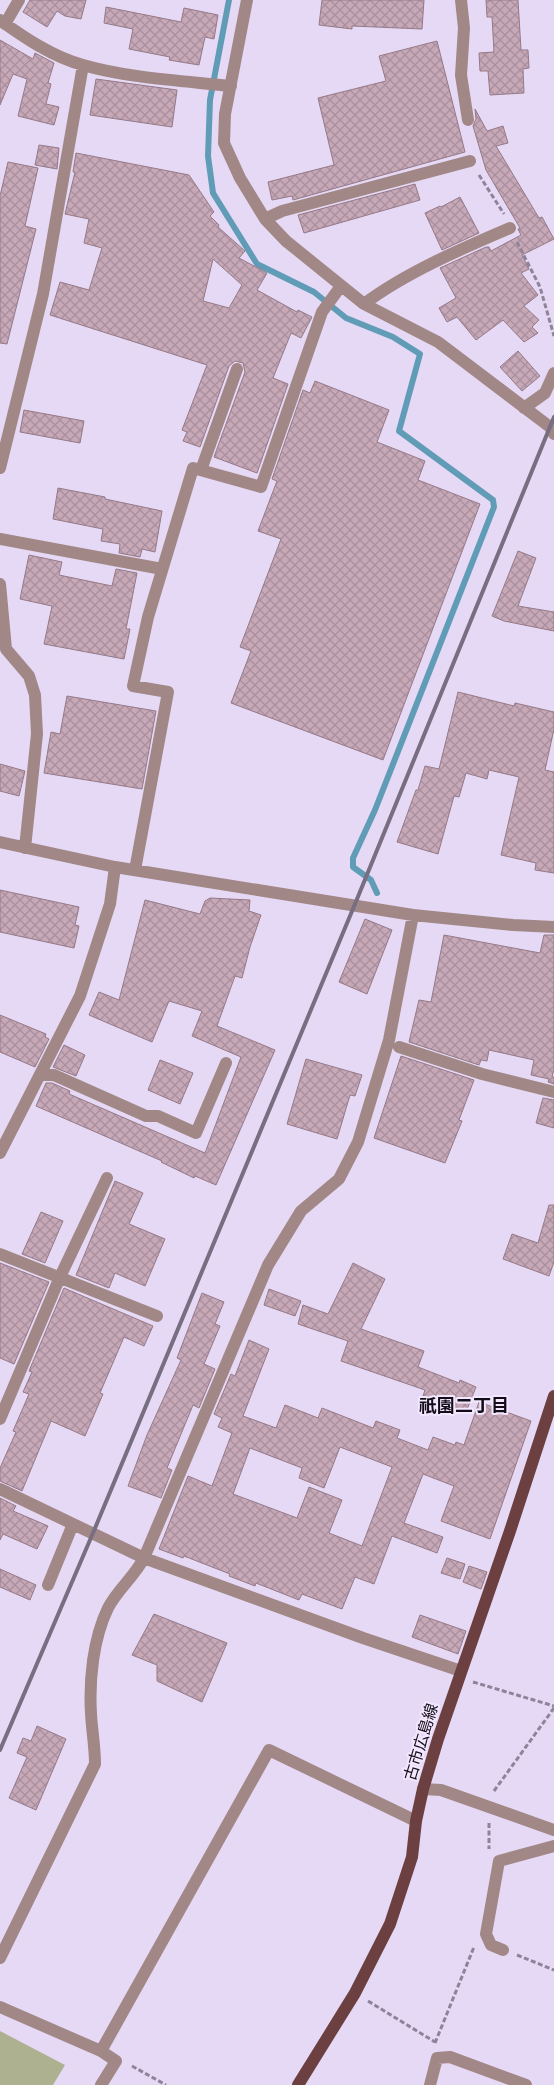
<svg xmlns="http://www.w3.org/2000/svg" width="554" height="2085" font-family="'Roboto Condensed','Noto Sans JP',sans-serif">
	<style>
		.grass { fill: #adb190 }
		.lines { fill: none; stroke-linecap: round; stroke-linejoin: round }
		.stream { stroke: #619cb7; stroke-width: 6 }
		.building { fill: url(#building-cross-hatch); stroke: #957987; fill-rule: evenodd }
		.path { stroke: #8e8499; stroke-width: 3; stroke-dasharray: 5 2.5; stroke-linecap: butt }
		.minor { stroke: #a28787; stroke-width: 12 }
		.major { stroke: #6c3f41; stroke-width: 12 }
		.rail { stroke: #776e81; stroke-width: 4 }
		.labels { text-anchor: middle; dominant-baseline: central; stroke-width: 4; stroke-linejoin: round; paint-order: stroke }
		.street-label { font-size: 16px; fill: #120d17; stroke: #f2e7fe }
		.neighbourhood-label { font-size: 18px; font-weight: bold; fill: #120d17; stroke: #f2e7fe }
	</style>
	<defs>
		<pattern id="building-cross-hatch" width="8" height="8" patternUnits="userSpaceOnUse" patternTransform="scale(1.25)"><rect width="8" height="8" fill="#c6a8b7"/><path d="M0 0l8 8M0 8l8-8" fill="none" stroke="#a98f9d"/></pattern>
	</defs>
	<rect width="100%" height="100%" fill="#e6d9f5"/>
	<path class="grass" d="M0,2031l65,34 -12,20h-53z"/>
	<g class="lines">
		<path class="stream" d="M229,0l-19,100 -2,56 5,37 44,71 57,28 32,26 47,19 27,17 -21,77 94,69 1,7 -119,303 -22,48v9l18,13 6,13"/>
	</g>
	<path class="building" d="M30,0h56l-5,19 -16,-3 -8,-5 -10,16 -24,-15z
		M322,0h102l-2,29 -70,-3v3l-33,-4z
		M486,0h32l3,50h7l1,18 -6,1 1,24 -34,2 -2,-24h-8l-1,-18 15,-1 -2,-35h-5z
		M106,7l75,15 3,-14 34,7 -4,24 -9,-2 -6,28 -30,-5 1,-3 -41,-8 4,-20 -29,-6z
		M0,40l33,19 2,-6 19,10 -6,20 3,1 -5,20 13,3 -5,18 -36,-9 9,-37 -14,-5 -13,31z
		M437,41l28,111 -172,48 -1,-4 -20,4 -4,-18 66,-17 -16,-67 68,-17 -7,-25z
		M96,79l81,11 -5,37 -82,-12z
		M475,109l12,22 16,-5 5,17 -12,3 43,72 3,-1 12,22 -32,16 7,14 -8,4 17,22 -14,11 15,14 -7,7 6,6 -14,9 -21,-22 -27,20 -19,-23 -10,5 -8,-14 17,-10 -16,-30 46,-21h3l2,4 30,-16 -3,-6 2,-1 -34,-58 -13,-44 3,-7z
		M39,145l20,3 -2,21 -22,-4z
		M76,153l113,22 25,37 -4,4 9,9 -1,2 27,24 -6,7 28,15 -10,17 40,22 1,-2 14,7 -11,21 -10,-5 -18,45 15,6 -31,89 -43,-16 31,-85 -2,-9 -8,-2 -6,5 -29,81 -17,-6 4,-9 -5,-2 25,-65 -157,-50 10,-33 29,8 13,-42 -18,-5 5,-24 -24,-5 10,-42h-2zM213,259l29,26 -13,23 -26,-7z
		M8,162l30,6 -13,58 11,3 -29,115 -7,-1v-147z
		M415,184l5,16 -116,33 -6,-18z
		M460,197l19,36 -37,17 -17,-37 15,-7 1,1z
		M518,351l22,25 -18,15 -22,-24z
		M315,381l74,29 -12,32 48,19 -7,19 62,24 -97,256 -152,-57 20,-52 -11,-4 41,-108 -23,-8 19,-50 -5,-2 31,-89 7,3z
		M24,410l60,11 -4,22 -60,-11z
		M58,488l47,9v2l57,12 -7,41 -13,-3 -2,8 -21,-4 1,-9 -19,-3 2,-12 -50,-10z
		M518,551l18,7 -18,48 36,6v19l-50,-10 -12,-5z
		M29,555l33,7 -3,13 53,11 4,-17 21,4 -11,56h4l-6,30 -80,-15 8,-38 -32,-7z
		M458,692l56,14 1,-3 39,9v17l-9,41 9,2v101l-19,-3 1,-7 -35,-8 18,-78 -30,-7 -2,9 -21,-6 -7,24 -5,-1 -16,58 -41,-12 19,-52h2l7,-24 14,3z
		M67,696l89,15 -14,78 -98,-16 7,-41 9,2z
		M0,764l25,7 -6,25 -19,-5z
		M0,890l79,17 -4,18 4,1 -5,22 -74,-16z
		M210,898l40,2 -1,11 12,4 -11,32 -8,31 -7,-2 -18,50 58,24 -59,135 -21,-9 -1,2 -33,-16 1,-1 -126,-55 10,-23h6l18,8 -1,3 136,59 36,-96 -49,-21 10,-25 -33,-10 -17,41 -63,-27 10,-23 20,8 26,-100 55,14 5,-13z
		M365,919l27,11 -25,64 -28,-12z
		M444,935l96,18 4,-18h10v134l-2,8h2v7l-6,-2 1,-3 -18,-4 3,-15 -45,-10 -2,11 -6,-1 -2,5 -70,-23 10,-42 12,2z
		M0,1015l46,19 -1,3 4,2 -14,28 -35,-15z
		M64,1045l21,10 -9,21 -23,-9z
		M401,1056l73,24 -15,40 3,1 -17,42 -71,-25z
		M306,1059l56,16 -7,21 -5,-1 -13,44 -50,-15z
		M160,1060l33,13 -13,31 -32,-14z
		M543,1098l11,2v28l-18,-5z
		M115,1181l28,12 -14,31 36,15 -20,47 -30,-13 -6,15 -33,-13z
		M549,1205h5v57l-5,14 -46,-17 9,-25 26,9z
		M41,1212l22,9 -18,42 -23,-9z
		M0,1263l49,19 -35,82 -14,-6z
		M353,1263l32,16 -24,50 63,22 -6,16 41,16 1,-3 16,7 -10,25 -43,-16 2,-6 -84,-29 7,-20 -50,-17 5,-19 25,9z
		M64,1288l89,38 -9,20 -20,-9 -24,56 3,1 -18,42 -34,-15 -29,70 -22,-10v-13l16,-36 -3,-1 16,-37 -6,-2 9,-20 -3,-1z
		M269,1289l32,12 -6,15 -31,-11z
		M202,1293l22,9 -9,22 5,2 -16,38 11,5 -16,39 -6,-3 -26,63 5,2 -11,28 -33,-12 19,-51 34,-75 -4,-2z
		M249,1340l20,9 -26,67 33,12 9,-23 33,13 4,-10 51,20 3,-7 24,9 -3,8 31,12 5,-13 22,8 1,-3 8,3 15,-43 52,19 -41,118 -49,-18 13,-35 -31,-12 -19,49 39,14 -6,16 -45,-17 -18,48 -19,-7 -13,32 -40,-15 -3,6 -43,-17 -1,3 -26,-10 1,-2 -46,-18 -1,2 -24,-9 29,-73 24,10 20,-53 -14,-6 4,-9 -8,-4 17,-40 4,2zM340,1447l52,20 -30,79 -33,-13 13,-33 -33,-13 -12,31 -64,-24 17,-46 52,20 -3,10 25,10z
		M0,1498l16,8 -3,5 35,15 -11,23 -34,-15 -3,6z
		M447,1558l18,6 -5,15 -19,-6z
		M469,1566l18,6 -6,17 -18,-7z
		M0,1569l36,16 -6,15 -30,-13z
		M154,1614l73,29 -25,59 -45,-21v-16l-25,-10z
		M420,1615l46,16 -8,23 -46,-17z
		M37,1726l29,13 -30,71 -27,-12 18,-41 -10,-4 6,-15 8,3z"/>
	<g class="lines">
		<path class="path" d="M479,175l25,39
			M517,242l23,45 14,49
			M473,1682l81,24
			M494,1791l60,-83
			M489,1823v26
			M517,1955l37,15
			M368,2001l67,41
			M435,2043l39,-96
			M132,2066l34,19"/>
		<path class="minor" d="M247,0l-22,114 -1,29 16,35 25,41 21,22 78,63 74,38 112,85 4,7
			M461,0l3,28 -3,47 7,45
			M0,20c25,18 53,37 83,45 44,13 102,16 148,21
			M5,24l14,-24
			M265,219l17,-8 188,-50
			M364,304c41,-31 99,-56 146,-76
			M524,408l21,-15 9,-20
			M0,468l43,-174 40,-229
			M201,470l36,-101
			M0,539l162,30
			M0,584l6,65 23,27 6,19 2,39 -12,114
			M0,842l115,25 298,48 100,10 41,2
			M135,870l33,-178 -35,-6 15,-69 45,-149 68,19 61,-175 19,-26
			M399,1047l83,27 72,18
			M40,1075h14l92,41h12l38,17 30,-70
			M0,1153l80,-157 30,-92 5,-37
			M0,1254l157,62
			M0,1419l60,-142 47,-99
			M0,1489l144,69 219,80 98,33
			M48,1585l25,-61
			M423,1789l18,1 113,40
			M503,1950l-12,-5 -5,-11 13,-73 55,-15
			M0,1958l95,-194c0,-17 -3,-33 -4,-50 -2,-34 2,-75 17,-106 10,-19 26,-31 36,-50l124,-293 33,-54 38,-32 19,-37 31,-102 24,-125
			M0,2007l101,44 15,10 -15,24
			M101,2051l168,-301 147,71
			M430,2085l7,-27 13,-1 76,28"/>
		<path class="major" d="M298,2085l57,-92 35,-69 22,-67 4,-36 7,-32 15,-50 72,-208 44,-135"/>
		<path class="rail" d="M0,1750l93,-217 262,-629 199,-487"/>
	</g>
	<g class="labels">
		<g class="street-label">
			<text transform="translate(421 1742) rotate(-73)">古市広島線</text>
		</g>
		<g class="neighbourhood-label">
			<text x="464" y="1405">祇園二丁目</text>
		</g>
	</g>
</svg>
